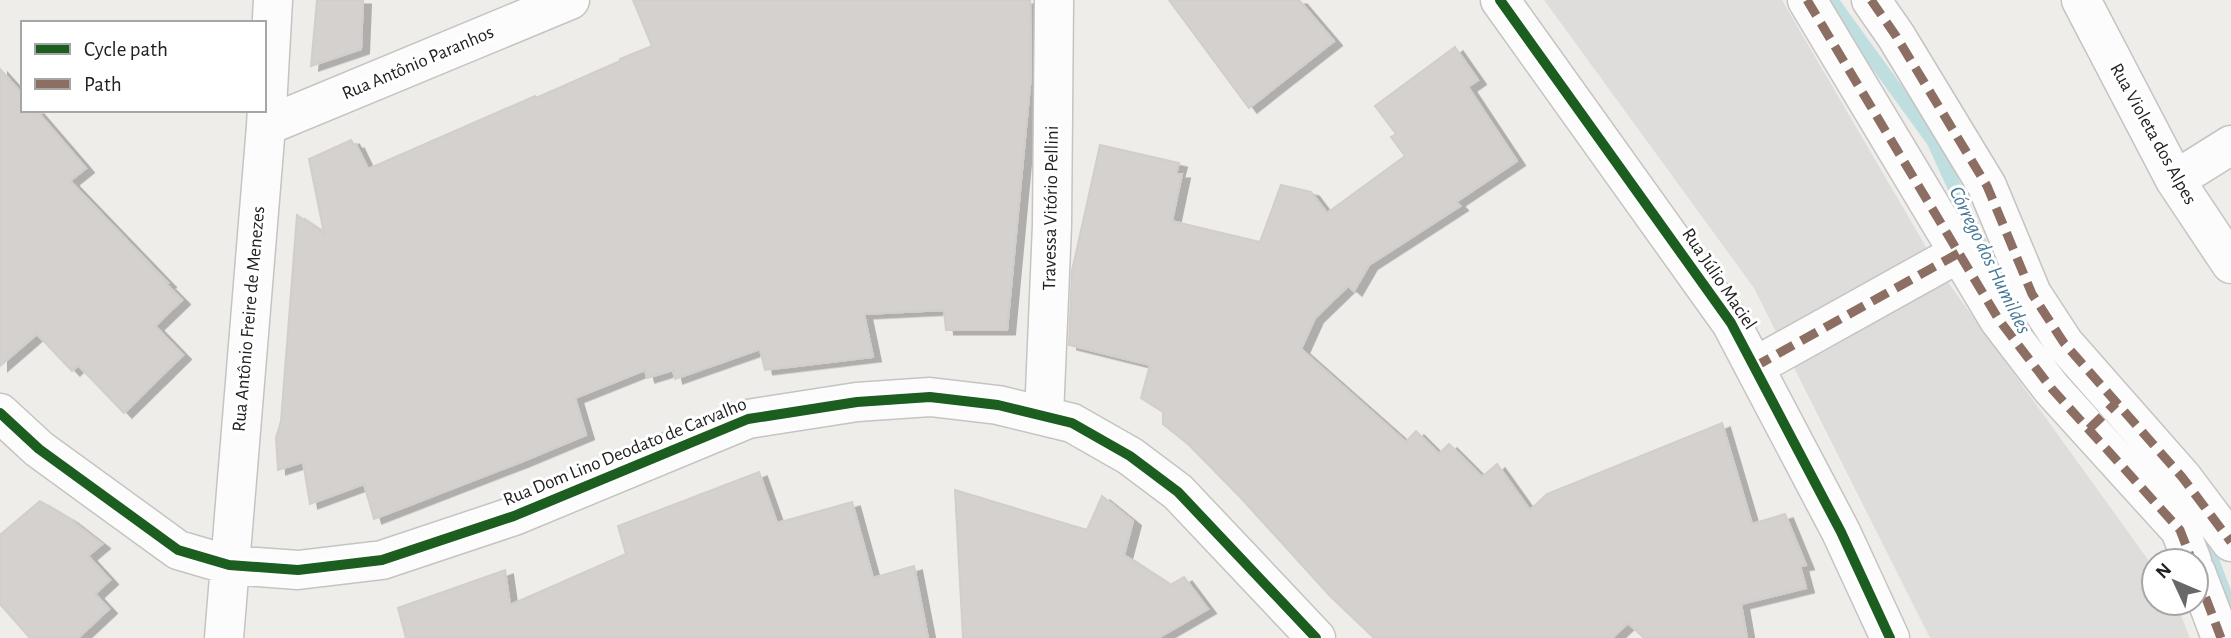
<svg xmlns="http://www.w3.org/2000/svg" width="2231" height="638" font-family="'Alegreya Sans',sans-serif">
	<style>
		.residential { fill: #dedddb }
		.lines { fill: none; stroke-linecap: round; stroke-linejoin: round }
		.stream { stroke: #bfdee0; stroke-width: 14 }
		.building { fill: #d4d1ce; stroke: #d2cecb; stroke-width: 2; filter: url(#shadow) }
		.minor-casing { stroke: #c5c4c2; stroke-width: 41 }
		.minor { stroke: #fdfcfc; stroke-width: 38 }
		.quiet { stroke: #8d6e63; stroke-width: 9; stroke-dasharray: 18 9; stroke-linecap: butt }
		.cycleway-casing { stroke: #fff; stroke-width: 15 }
		.cycleway { stroke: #1b5e20; stroke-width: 10 }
		.labels { text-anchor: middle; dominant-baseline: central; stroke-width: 6; stroke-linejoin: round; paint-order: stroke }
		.street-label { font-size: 19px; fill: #212121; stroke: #fff }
		.water-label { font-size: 21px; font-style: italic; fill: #477996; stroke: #fff }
	</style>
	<defs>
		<filter id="shadow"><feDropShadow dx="8" dy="4.5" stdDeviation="0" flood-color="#0004"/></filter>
	</defs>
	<rect width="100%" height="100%" fill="#efedea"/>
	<path class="residential" d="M1544,0h238l158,271 214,297v35h22l14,35h-260l-176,-350z"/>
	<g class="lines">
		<path class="stream" d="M1831,0l103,142 67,148
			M2198,523l33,87"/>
	</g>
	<path class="building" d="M317,0h46l-2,49 -50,17z
		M633,0h397l1,75 -24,255h-61l-2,-20 -80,4 9,43 -108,13 -5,-21 -85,30 -2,-9 -26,8 -2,-8 -70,28 11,37 -65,27 -147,57 -10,-35 -54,20 -7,-42 -25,8 -2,-32 5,-17 16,-206 27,18 -15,-74 42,-19 3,5 2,-1 12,25 167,-73 1,2 84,-37v-2l32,-13z
		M1169,0h130l35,41 -85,67z
		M1455,47l23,33 -10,7 49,74 -61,41 4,4 -91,59 -15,26 -6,-5 -33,32 -14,31 105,93 10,-11 23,23 10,-10 33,33 15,-13 33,46 17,-16 175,-71 30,101 33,-10 21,51 -6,1 6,22 -65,16 6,34h-103l-16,-15 -16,15h-238l-44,-42 -90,-99 -51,-52 -26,-21v-12l-22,-14 9,-33 -81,-20 3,-74 28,-126 79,18 -3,11h6l-10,47 88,21 21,-57 30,7 16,21 78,-57 -14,-19 5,-3 -21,-28z
		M0,69l23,26v15h13l50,58 -16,13 98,102 -2,1 16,16 -27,26 28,29 -59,58 -46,-48 -6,6 -35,-37 -37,32z
		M759,472l18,51 75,-21 21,76 41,-12 14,72h-522l-8,-30 107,-38 5,35 116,-51 -8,-28z
		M955,490l132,40 15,-34 31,25 -9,34 46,30 14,-8 24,32 -50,29h-195z
		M40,501l30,18 32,25 -14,12 22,24 -15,14 14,15 -31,29h-48l-30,-34v-69z"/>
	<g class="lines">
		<g class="minor-casing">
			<path id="minor" d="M1500,0l231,323 110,209 49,106
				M1807,0l192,320 53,69 128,141 12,31
				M1871,0l25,36 91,150 45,108 32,49 118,134 49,65
				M2081,0l94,180 56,84
				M266,126l304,-126
				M2175,180l56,-35
				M1754,367l205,-114
				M0,413l39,36 139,101 51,15 69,5 84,-10 132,-44 234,-97 109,-17 73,-5 68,8 74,18 58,33 48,36 138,146
				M1044,416l8,-191 2,-225
				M2196,572l25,66
				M224,638l42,-512 7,-126"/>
		</g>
		<use href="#minor" class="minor"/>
		<path class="quiet" d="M1807,0l192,320 53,69 128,141 12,31
			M1871,0l25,36 91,150 45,108 32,49 118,134 49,65
			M1754,367l205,-114
			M2089,429l27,-26
			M2196,572l25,66"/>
		<g class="cycleway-casing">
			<path id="cycleway" d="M1500,0l231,323 110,209 49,106
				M0,413l39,36 139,101 51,15 69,5 84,-10 132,-44 234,-97 109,-17 73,-5 68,8 74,18 58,33 48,36 138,146"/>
		</g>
		<use href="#cycleway" class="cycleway"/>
	</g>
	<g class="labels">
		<g class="street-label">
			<text transform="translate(418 63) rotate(-23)">Rua Antônio Paranhos</text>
			<text transform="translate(2153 134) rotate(61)">Rua Violeta dos Alpes</text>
			<text transform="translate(1051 208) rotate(-89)">Travessa Vitório Pellini</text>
			<text transform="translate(1719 279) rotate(56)">Rua Júlio Maciel</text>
			<text transform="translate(249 319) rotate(-85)">Rua Antônio Freire de Menezes</text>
			<text transform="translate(625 452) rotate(-22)">Rua Dom Lino Deodato de Carvalho</text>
		</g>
		<g class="water-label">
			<text transform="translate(1990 260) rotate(64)">Córrego dos Humildes</text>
		</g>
	</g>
	<rect x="21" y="21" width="245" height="91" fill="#ffffff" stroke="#a6a6a6" stroke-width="2"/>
	<rect x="35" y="44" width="35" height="10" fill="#1b5e20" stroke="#a6a6a6" stroke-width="2"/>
	<text x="84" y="56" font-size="21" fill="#212121">Cycle path</text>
	<rect x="35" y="79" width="35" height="10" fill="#8d6e63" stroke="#a6a6a6" stroke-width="2"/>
	<text x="84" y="91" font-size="21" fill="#212121">Path</text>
	<g transform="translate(2175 582) rotate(314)"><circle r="33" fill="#ffffff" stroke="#a6a6a6" stroke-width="2"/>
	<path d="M0-5L12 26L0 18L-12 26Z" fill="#696867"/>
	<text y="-10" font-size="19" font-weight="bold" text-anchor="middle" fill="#212121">N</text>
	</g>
</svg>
